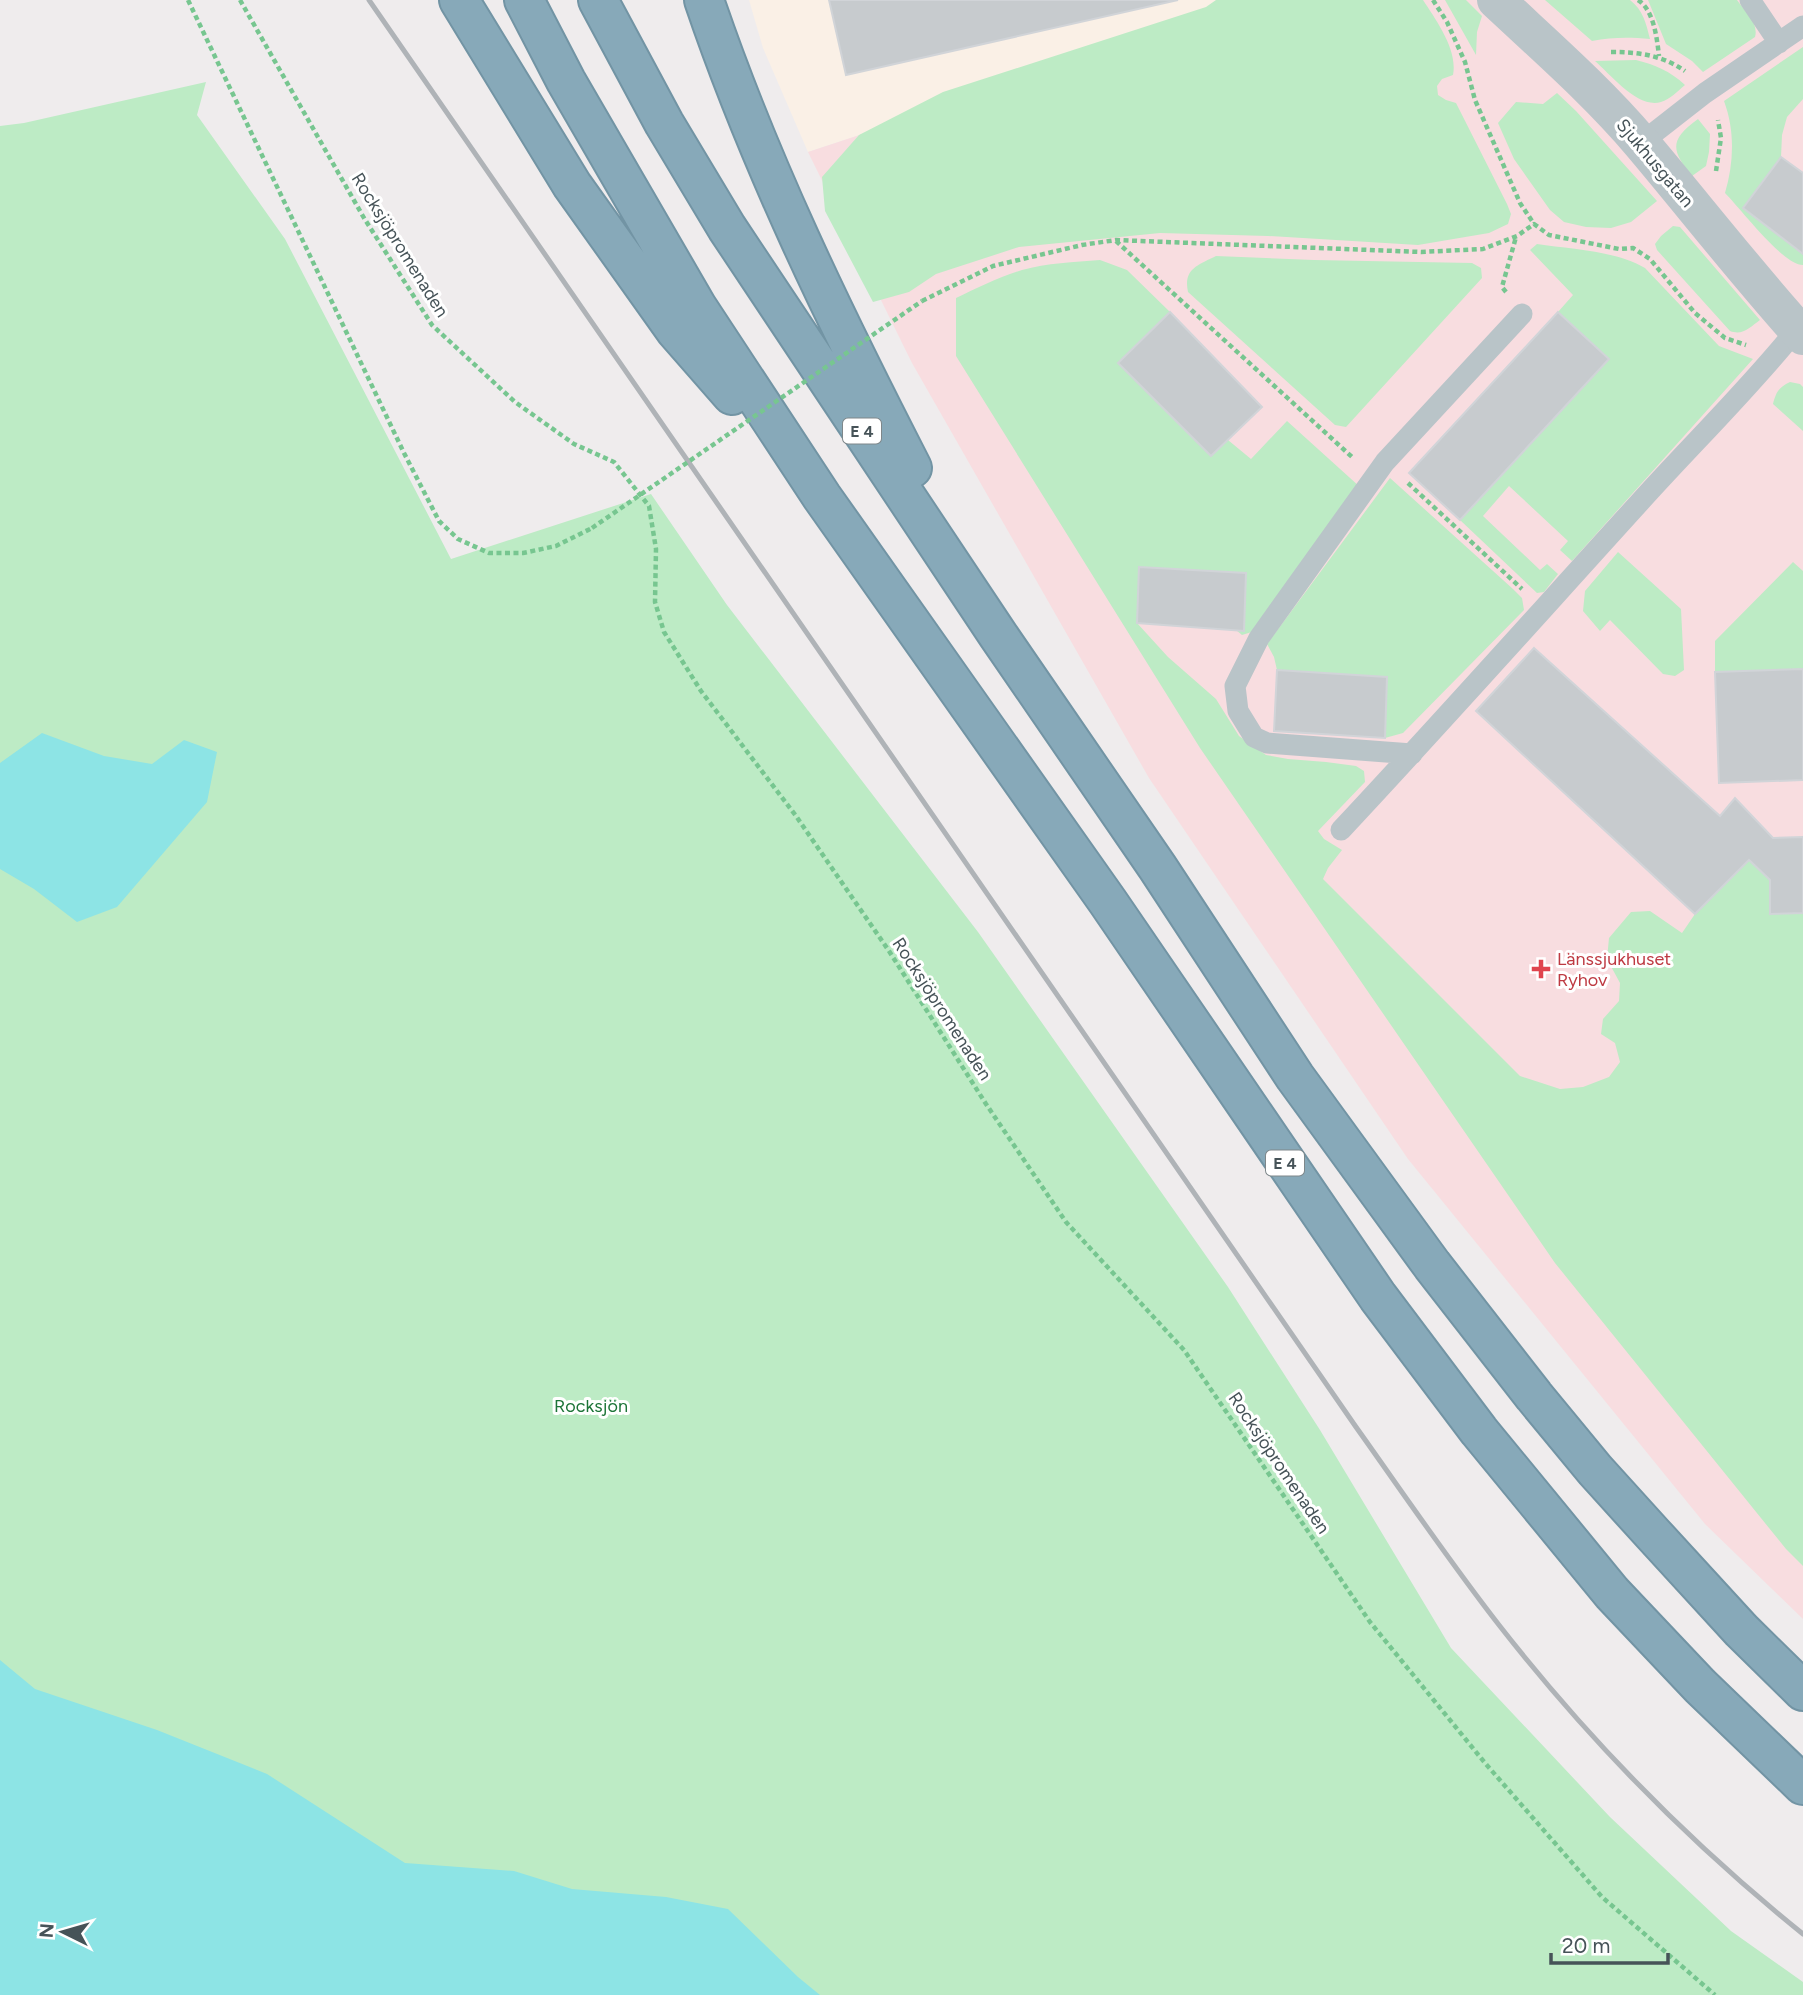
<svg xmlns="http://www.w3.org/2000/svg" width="1803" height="1995" font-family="Figtree,sans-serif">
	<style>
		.commercial { fill: #faf0e6 }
		.medical { fill: #f8dde0 }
		.green { fill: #bdebc5 }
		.water { fill: #8de4e5 }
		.building { fill: #c7cbce; stroke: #d1d4d8; stroke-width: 2 }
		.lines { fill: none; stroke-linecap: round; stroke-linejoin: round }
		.highway-casing { stroke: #7294a4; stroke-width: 42 }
		.path { stroke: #77c690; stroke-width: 4.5; stroke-dasharray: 5 3.5; stroke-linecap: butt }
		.lane { stroke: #b9c4c8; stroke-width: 21 }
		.street { stroke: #b9c4c8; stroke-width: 38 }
		.highway { stroke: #87a9b9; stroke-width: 38 }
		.rail { stroke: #afb3b7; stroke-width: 5 }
		.path-bridge { stroke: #77c690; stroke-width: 4.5; stroke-dasharray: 5 3.5; stroke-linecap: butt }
		.health-dot { fill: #e0444e; stroke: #fff; stroke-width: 2.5 }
		.labels { text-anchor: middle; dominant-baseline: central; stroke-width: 6; stroke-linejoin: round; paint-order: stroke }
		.shield { fill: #fff; stroke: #7e878a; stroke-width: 2 }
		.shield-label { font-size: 16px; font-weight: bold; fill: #465358 }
		.street-label { font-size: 18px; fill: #465358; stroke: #fff }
		.health-label { font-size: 18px; fill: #be3a42; stroke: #fff; text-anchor: start }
		.park-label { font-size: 18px; fill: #1c7437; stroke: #fff }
	</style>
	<rect width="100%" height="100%" fill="#efeced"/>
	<path class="commercial" d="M749,0h520l-461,152 -45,-104z"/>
	<path class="medical" d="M1269,0h534v1619l-98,-95 -297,-365 -259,-381 -237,-415 -104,-211z"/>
	<path class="green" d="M1216,0h207c13,20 35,50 30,75l-11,4 -5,7 1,9 8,5 10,3 51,101 4,10 -3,10 -19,9 -71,12 -150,-9 -108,-3 -141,14 -83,27 -27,18 -36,10 -48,-91 -3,-34 37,-42 84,-43 263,-85z
		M1445,0h21l16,16 -5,16 -1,23z
		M1545,0h85c13,10 16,23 20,39 -20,-2 -38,-2 -58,2z
		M1648,0h89c8,11 22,23 18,37l-52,35 -11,-11 -26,-17z
		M1803,47v52l-16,18 -5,18 -1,22 -38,51 60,46v11c-19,1 -63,-57 -78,-72 9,-31 10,-62 -1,-92z
		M1636,60c20,5 34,11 49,25 -7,6 -15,14 -24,17 -23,7 -50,-27 -66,-41z
		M206,82l-9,33 88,124 166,320 200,-65 76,111 251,327 250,355 92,143 131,218 159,169 121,114 72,51v13h-1803v-1869l24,-3z
		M1557,93l19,18 81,90 -26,21 -20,6 -25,-1 -22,-5 -14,-12 -36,-51 -16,-36 18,-21 27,2z
		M1698,119l12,15 -1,18 -3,14 -14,10c-21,-26 -23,-36 6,-57z
		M1673,226l7,1 80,93c-10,7 -17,16 -30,11l-73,-81 -2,-6 6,-8z
		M1537,244c33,5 80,7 108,24l74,78 34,13 -181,202 -12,-11 8,-9 -59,-55 -26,30 57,54 7,-6 11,10 -14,18 -7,1 -77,-73 146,-158 -48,-50 15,-17 -43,-45z
		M1216,256l98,4 158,3 9,5 1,10 -136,149 -11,-2 -147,-133c-5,-23 10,-27 28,-36z
		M1100,260l27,10 43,42 -52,51 93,93 17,-16 23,19 36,-38 73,66 -105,144 -13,4 -6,-5 8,-8 2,-49 -106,-6 -3,56 31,34 48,42 23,37 27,19 22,4 38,3 30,4 8,5 1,11 -47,49 6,8 18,11 -14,18 -5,11 197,197 40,13 23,-2 26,-10 11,-15 -5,-19 -14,-9 2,-15 16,-18 1,-18 -13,-24 2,-21 22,-26 19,-1 32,22 13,-19 54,-54 21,20v34l33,-1v653l-17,-17 -231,-286 -355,-515 -244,-392v-58c21,-10 43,-21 66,-28 25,-7 52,-8 78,-10z
		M1790,382l10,2 3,3v44l-30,-27c3,-12 6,-17 17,-22z
		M1390,478l123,111 9,9 2,12 -121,123 -18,5 2,-61 -110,-7 -3,-13 -7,-13z
		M1618,552l63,57 3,61 -9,6 -12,-2 -53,-54 -10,11 -17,-20 2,-20z
		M1793,562l10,9v98l-88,3v-31z"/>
	<path class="water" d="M42,733l62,23 48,8 32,-24 33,12 -10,50 -90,105 -40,15 -43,-33 -34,-20v-106z
		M0,1660l35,29 122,41 110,44 138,89 109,8 58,18 94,8 62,12 70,68 22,18h-820z"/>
	<path class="building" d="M829,0h349l-332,75z
		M1781,157l22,16v81l-60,-46z
		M1170,312l92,95 -51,49 -93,-93z
		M1558,312l51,47 -149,161 -51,-47z
		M1139,567l107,6 -2,58 -107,-8z
		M1534,648l186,168 15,-18 38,40 30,-1v76l-33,1v-34l-21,-20 -54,54 -219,-203z
		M1803,669v111l-84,3 -4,-111z
		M1277,670l110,7 -2,61 -111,-7z"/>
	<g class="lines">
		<g class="highway-casing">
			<path id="highway" d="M459,0l113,185 104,146 56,64
				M524,0l42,81 131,226 125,190 286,405 270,395 101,134 133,162 88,93 103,99
				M598,0l66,123 63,105 271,407 160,233 137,209 137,188 102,131 61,74 58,64 88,96 62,61
				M704,0c55,162 130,316 208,468"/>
		</g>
		<path class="path" d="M188,0l216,453 35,68 19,18 31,14h34l33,-7 36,-18
			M240,0l124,218 68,107 83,77 59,42 40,18 35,44 7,43 -1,53 9,30 37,59 95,125 93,135 97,153 80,118 118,128 186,272 115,141 117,134 113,98
			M1433,0l14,22 18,40 10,38 45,103 14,21
			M1638,0c16,10 19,39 21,56
			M1611,52c27,0 51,3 74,19
			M1716,171l5,-33 -3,-18
			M1116,241l236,216
			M1506,292l-4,-5 14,-50
			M922,301l71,-35 89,-21 34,-5 305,12 62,-3 34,-13 17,-12 15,11 70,14 14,-1 17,11 45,54 30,25 21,7
			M1408,483l114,106"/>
		<path class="lane" d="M1750,0l29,43
			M1641,143l64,-50 98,-67
			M1412,754l-145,-11 -13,-6 -16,-26 -3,-25 24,-48 126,-176 137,-148
			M1341,830c101,-108 199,-218 298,-327 52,-58 109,-113 158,-174"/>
		<path class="street" d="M1496,0c49,46 101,91 145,143 54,64 106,131 162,193"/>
		<use href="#highway" class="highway"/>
		<path class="rail" d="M369,0l987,1427c47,66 93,134 143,198 89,114 191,218 304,309"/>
		<path class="path-bridge" d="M592,528l330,-227"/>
	</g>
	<path class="health-dot" d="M1537.5 958.5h7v7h7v7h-7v7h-7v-7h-7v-7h7z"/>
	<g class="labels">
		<g class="shield">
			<rect x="843" y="418.5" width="38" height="25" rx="5"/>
			<rect x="1266" y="1150.5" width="38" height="25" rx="5"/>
		</g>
		<g class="shield-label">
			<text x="862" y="431">E 4</text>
			<text x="1285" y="1163">E 4</text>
		</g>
		<g class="street-label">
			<text transform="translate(1655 163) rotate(50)">Sjukhusgatan</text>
			<text transform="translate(400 245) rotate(58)">Rocksjöpromenaden</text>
			<text transform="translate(942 1009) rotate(57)">Rocksjöpromenaden</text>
			<text transform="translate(1279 1463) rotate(56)">Rocksjöpromenaden</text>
		</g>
		<g class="health-label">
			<text x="1557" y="959">Länssjukhuset<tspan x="1557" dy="21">Ryhov</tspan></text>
		</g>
		<g class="park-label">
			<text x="591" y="1406">Rocksjön</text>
		</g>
	</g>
	<g transform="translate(63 1932) rotate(275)" stroke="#ffffff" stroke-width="5" paint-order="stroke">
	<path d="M0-5L12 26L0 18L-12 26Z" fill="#465358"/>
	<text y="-10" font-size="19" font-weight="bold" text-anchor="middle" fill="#465358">N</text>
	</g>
	<path d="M1551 1953v10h117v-10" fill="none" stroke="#465358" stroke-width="3.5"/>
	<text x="1562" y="1953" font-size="21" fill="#465358" stroke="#ffffff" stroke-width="5" paint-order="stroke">20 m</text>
</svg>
